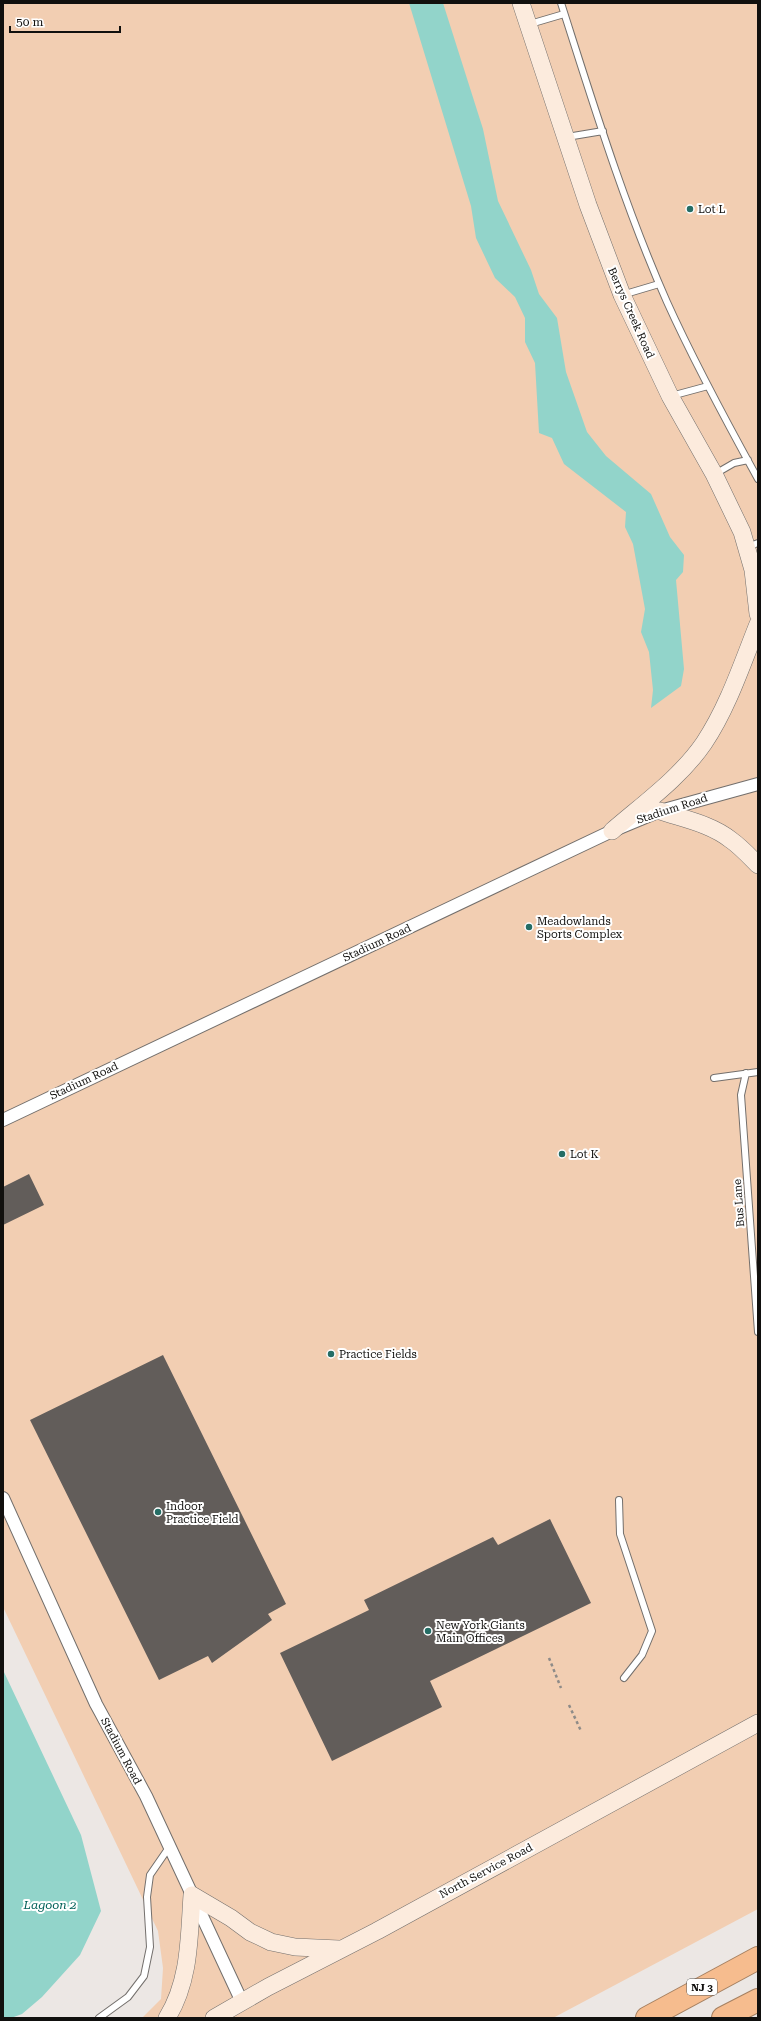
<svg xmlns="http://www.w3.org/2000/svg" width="761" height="2021" font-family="'Roboto Serif',serif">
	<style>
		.green { fill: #f2ceb2 }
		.water { fill: #92d4ca }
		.building { fill: #625d5a }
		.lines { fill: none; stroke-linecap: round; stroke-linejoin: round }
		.lane-casing { stroke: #736f6c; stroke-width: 8 }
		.street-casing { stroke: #736f6c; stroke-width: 14 }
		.secondary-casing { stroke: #736f6c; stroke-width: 18 }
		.highway-casing { stroke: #a68061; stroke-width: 24 }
		.path { stroke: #8e8b88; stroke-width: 2.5; stroke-dasharray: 3 3; stroke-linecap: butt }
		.lane { stroke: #fff; stroke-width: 6 }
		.street { stroke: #fff; stroke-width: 12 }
		.secondary { stroke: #fcebdd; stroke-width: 17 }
		.highway { stroke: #f6bc8e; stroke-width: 22 }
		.poi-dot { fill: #256d65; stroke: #fff; stroke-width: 1.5 }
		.labels { text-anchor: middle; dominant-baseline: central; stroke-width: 4; stroke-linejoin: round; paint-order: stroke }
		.shield { fill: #fff; stroke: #585856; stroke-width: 1 }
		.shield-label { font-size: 10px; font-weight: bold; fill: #11100e }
		.poi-label { font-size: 11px; fill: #11100e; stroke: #fff; text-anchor: start }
		.street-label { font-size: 11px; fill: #11100e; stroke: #fff }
		.water-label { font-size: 12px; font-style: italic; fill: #006058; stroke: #fff }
	</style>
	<rect width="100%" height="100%" fill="#ece7e4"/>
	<path class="green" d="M3,3h755v1906l-205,109h-411l19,-19 2,-31 -5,-37 -155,-324z"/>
	<path class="water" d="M409,3h34l40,126 15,72 33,69 8,24 18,24 9,54 21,60 19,24 45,38 19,43 14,18 -1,17 -7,8 8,89 -3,17 -30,22 2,-18 -4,-38 -8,-20 4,-23 -12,-65 -8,-17 1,-15 -62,-48 -12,-26 -13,-5 -4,-70 -10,-21v-24l-10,-21 -20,-19 -19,-40 -5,-32z
		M3,1670l78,165 20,76 -21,44 -38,42 -20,17 -11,4h-8z"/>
	<path class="building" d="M29,1174l15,31 -41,20v-38z
		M163,1355l123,249 -18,10 4,6 -60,43 -4,-7 -49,24 -129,-260z
		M550,1519l41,84 -161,78 12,26 -110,54 -52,-108 89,-43 -5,-10 129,-63 5,8z"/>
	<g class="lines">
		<g class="lane-casing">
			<path id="lane" d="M561,3c32,100 63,202 106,299 27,60 59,119 91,177
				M530,24l34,-10
				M567,137l36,-6
				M622,295l37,-11
				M671,396l37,-10
				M715,474l19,-11 14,-3
				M747,547l11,-4
				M746,1073l-5,22 17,237
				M714,1078l44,-6
				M619,1500l1,34 32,97 -10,24 -18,23
				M99,2018l29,-21 16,-21 6,-29 -3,-50 3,-22 20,-29"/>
		</g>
		<g class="street-casing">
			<path id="street" d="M3,1120l609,-289 48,-20 98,-27
				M3,1498l93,206 50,92 96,206"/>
		</g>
		<g class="secondary-casing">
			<path id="secondary" d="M521,3l67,202 34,90 48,101 44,78 28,58 11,38 5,44
				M660,811c24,8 51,13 71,29 10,7 18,16 27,25
				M612,831c31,-27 68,-53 92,-88 24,-36 38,-79 54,-119
				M167,2018c23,-37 22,-80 25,-123l39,23 19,14 21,10 24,5 44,2
				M214,2018l54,-31 109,-56 381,-208"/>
		</g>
		<g class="highway-casing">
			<path id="highway" d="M647,2018l111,-60
				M723,2018l35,-18"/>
		</g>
		<path class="path" d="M549,1658l12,30
			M569,1705l12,26"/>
		<use href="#lane" class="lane"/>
		<use href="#street" class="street"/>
		<use href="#secondary" class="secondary"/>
		<use href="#highway" class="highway"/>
	</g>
	<g class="poi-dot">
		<circle cx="690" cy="209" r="4"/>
		<circle cx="529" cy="927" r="4"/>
		<circle cx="562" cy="1154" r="4"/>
		<circle cx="331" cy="1354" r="4"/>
		<circle cx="158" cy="1512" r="4"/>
		<circle cx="428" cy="1631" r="4"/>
	</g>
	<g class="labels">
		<rect class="shield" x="687" y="1979" width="30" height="16" rx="3"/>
		<g class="shield-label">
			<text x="702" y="1987">NJ 3</text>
		</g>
		<g class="poi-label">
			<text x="698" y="209">Lot L</text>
			<text x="537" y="921">Meadowlands<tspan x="537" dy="13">Sports Complex</tspan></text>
			<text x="570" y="1154">Lot K</text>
			<text x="339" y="1354">Practice Fields</text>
			<text x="166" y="1506">Indoor<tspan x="166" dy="13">Practice Field</tspan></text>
			<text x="436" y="1625">New York Giants<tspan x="436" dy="13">Main Offices</tspan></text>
		</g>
		<g class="street-label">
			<text transform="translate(631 313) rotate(66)">Berrys Creek Road</text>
			<text transform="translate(672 809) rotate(-18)">Stadium Road</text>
			<text transform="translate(377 943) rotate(-25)">Stadium Road</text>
			<text transform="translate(84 1081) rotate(-25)">Stadium Road</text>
			<text transform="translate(739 1203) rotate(-94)">Bus Lane</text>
			<text transform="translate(121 1751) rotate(62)">Stadium Road</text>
			<text transform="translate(486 1871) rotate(-28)">North Service Road</text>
		</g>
		<g class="water-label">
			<text x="50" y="1905">Lagoon 2</text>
		</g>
	</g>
	<rect width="761" height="2021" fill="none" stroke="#11100e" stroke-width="8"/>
	<path d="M10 26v6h110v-6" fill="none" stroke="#11100e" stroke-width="2"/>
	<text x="16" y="26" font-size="12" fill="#11100e" stroke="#ffffff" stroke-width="3" paint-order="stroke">50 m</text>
</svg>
